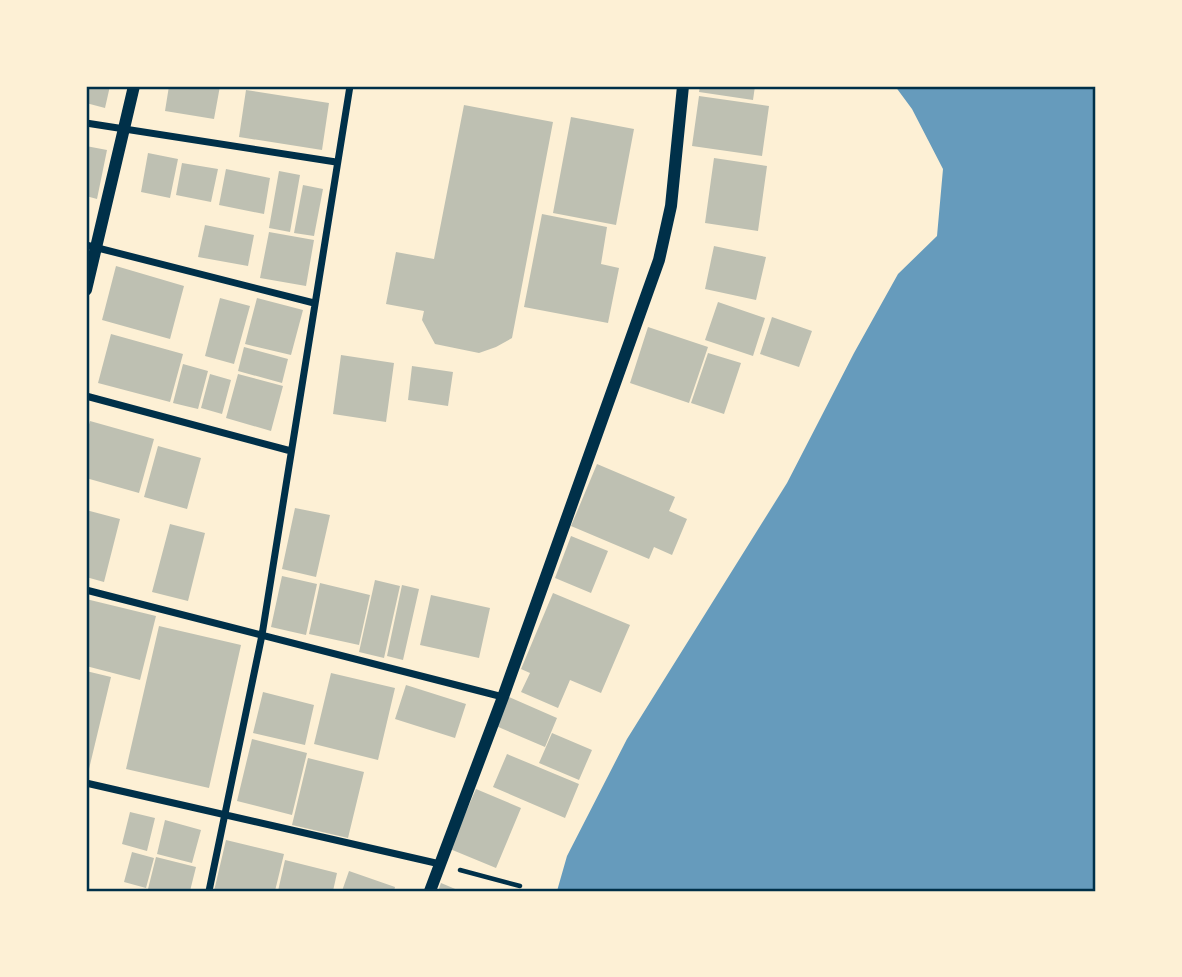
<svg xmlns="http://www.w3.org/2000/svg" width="1182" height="977" font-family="Spectral,serif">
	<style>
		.water { fill: #669bbc }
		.building { fill: #bec0b2 }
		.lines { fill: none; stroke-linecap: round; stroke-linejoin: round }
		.path { stroke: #003049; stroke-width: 4.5 }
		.minor { stroke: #003049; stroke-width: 7 }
		.tertiary { stroke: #003049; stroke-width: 12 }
		.neatline { fill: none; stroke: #003049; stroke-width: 2.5 }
	</style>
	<rect width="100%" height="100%" fill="#fdf0d5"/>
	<path class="water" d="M895,86h201v805h-539l10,-35 60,-117 160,-256 67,-130 44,-79 39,-38 6,-67 -31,-60z"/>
	<path class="building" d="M86,86h24l-5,22 -19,-5z
		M169,86h51l-6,33 -49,-8z
		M700,86h55l-2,14 -54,-8z
		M246,90l83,13 -7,47 -83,-13z
		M699,96l70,10 -7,50 -70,-10z
		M464,105l89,17 -41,216 -16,9 -17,6 -44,-9 -13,-24 2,-9 -38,-7 10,-52 38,7z
		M571,117l63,12 -18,96 -63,-12z
		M86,146l21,4 -10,49 -11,-3z
		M148,153l30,6 -8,39 -29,-6z
		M714,158l53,8 -9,65 -53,-8z
		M182,163l36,6 -7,33 -35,-7z
		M226,169l44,9 -6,36 -45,-9z
		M279,171l21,4 -10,57 -21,-4z
		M303,185l20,4 -9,47 -20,-3z
		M542,214l65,13 -6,37 18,4 -11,55 -84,-16z
		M205,225l49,10 -6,31 -50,-9z
		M269,232l45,8 -8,46 -46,-8z
		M714,246l52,11 -10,43 -51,-11z
		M116,266l68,20 -14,53 -68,-19z
		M220,298l30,8 -16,58 -29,-8z
		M257,298l46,12 -12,45 -46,-11z
		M718,302l47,16 -12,38 -48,-16z
		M772,317l40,14 -13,36 -39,-13z
		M648,327l60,20 -19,56 -59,-20z
		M111,334l72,20 -13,48 -72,-19z
		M244,347l44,12 -6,24 -44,-12z
		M708,353l33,10 -17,51 -33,-11z
		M341,355l53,8 -8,59 -53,-8z
		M183,364l25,7 -10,38 -25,-6z
		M412,366l41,6 -5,34 -40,-6z
		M210,374l21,6 -9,34 -21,-6z
		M238,374l45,12 -12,45 -45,-13z
		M90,421l64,18 -15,54 -53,-15v-43z
		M158,446l43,12 -14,51 -43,-12z
		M597,464l78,33 -6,14 18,8 -15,36 -18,-8 -5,12 -78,-33z
		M295,508l35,7 -14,62 -34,-8z
		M86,510l34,9 -16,63 -18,-5z
		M170,524l35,9 -17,68 -36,-9z
		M571,536l37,15 -17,42 -36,-15z
		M282,576l35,8 -11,51 -35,-8z
		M375,580l25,6 -16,72 -25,-6z
		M320,583l50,12 -11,50 -50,-11z
		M402,585l17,4 -16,71 -16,-4z
		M553,593l77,32 -29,68 -31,-13 -12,28 -37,-16 9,-19 -9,-4z
		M431,595l59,13 -11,50 -59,-13z
		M86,599l70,17 -16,64 -54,-14z
		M159,626l82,19 -32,143 -83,-19z
		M86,671l25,6 -22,92h-3z
		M331,673l64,15 -17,72 -64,-16z
		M406,685l60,19 -11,34 -60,-19z
		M263,692l51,13 -9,40 -52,-12z
		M509,697l48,21 -12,29 -49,-21z
		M552,733l40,17 -13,30 -40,-17z
		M252,739l55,14 -15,62 -55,-14z
		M507,754l72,30 -14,34 -72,-31z
		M308,758l56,14 -16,66 -56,-13z
		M476,789l45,19 -25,60 -46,-19z
		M130,812l25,6 -8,33 -25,-7z
		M165,820l36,10 -9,33 -35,-9z
		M226,840l58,14 -9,37h-61z
		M132,852l22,6 -8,30 -22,-6z
		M156,857l40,10 -6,24 -42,-2z
		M285,860l52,13 -4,18h-55z
		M349,871l46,16 -1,4h-52z
		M441,883l19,8h-22z"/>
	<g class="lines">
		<path class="path" d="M460,870l60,16"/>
		<path class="minor" d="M86,123l250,39
			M86,245l228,58
			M86,396l205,55
			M86,590l417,107
			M86,783l354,81
			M209,891l53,-256 88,-549"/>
		<path class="tertiary" d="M86,290l48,-204
			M430,891l73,-194 156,-437 12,-54 12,-120"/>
	</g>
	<rect width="1182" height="977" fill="none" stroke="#fdf0d5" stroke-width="175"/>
	<rect x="88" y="88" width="1006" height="802" class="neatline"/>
</svg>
